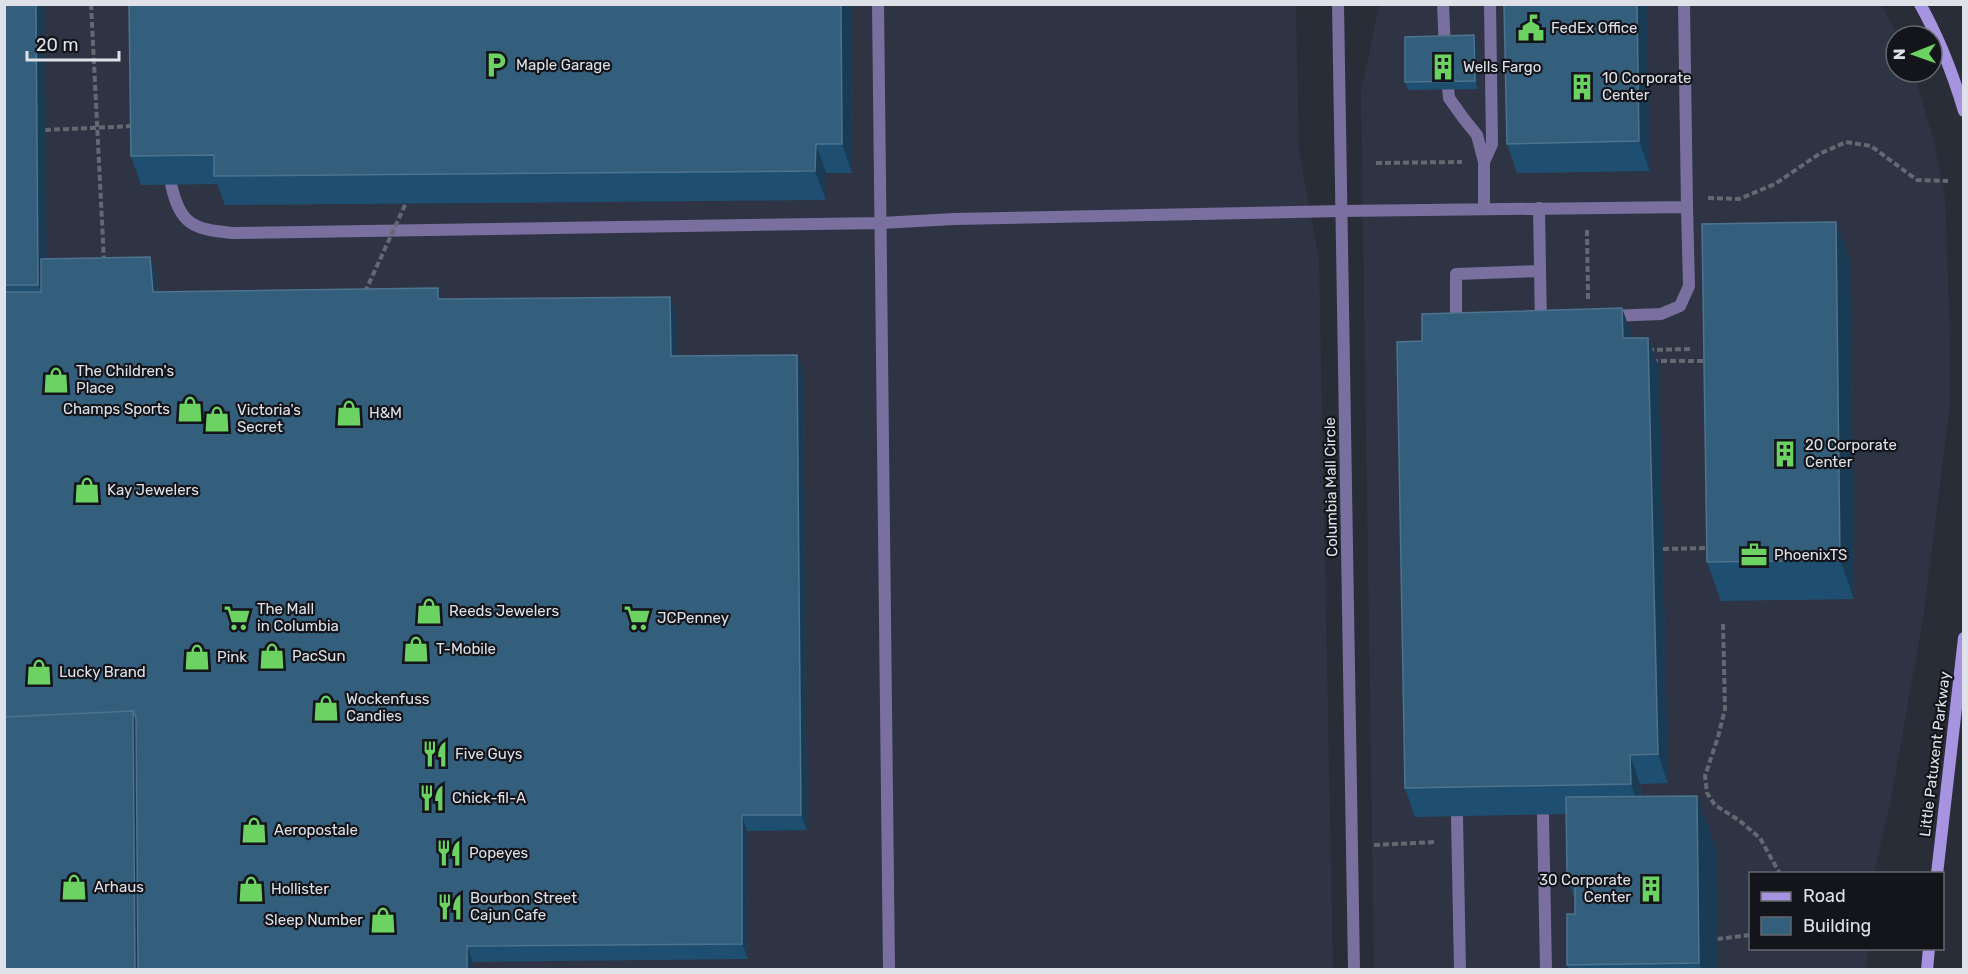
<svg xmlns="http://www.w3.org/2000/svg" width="1968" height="974" font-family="Rubik,sans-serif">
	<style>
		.built { fill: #2f3445 }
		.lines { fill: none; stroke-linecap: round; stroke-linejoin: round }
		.path { stroke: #656871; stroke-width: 4; stroke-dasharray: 6 3; stroke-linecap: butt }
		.service { stroke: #7a709f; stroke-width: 12 }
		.minor { stroke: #7a709f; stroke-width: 12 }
		.secondary { stroke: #a794e0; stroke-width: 12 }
		.path-bridge { stroke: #656871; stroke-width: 4; stroke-dasharray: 6 3; stroke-linecap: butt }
		.wall { fill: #1e4f70 }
		.shaded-wall { fill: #1a3b54 }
		.building { fill: #335f7d; stroke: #4e738e; stroke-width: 1.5 }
		.labels { text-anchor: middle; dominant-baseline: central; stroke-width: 4.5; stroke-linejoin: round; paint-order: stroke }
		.poi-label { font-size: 15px; fill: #dee1e8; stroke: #13151a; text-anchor: start }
		.street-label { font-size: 15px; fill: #dee1e8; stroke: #13151a }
	</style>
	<rect width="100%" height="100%" fill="#292d37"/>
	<path class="built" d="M1881,4l17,32h-2v36h17l1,3 19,62 12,59 5,143v65l-27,215 -33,185 -16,69 -124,1v74l118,1 -2,20h-492l-13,-876 18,-88z
		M5,5h1291l3,147 20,107 14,710 -1328,1z"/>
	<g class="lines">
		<path class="path" d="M91,4l13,257
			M1376,163l86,-1
			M1708,198l31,1 36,-15 44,-30 27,-12 25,4 46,34 31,1
			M1587,230l1,69
			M1648,350l42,-1
			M1652,361h55
			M1663,549l47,-1
			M1723,624l2,85 -7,28 -13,39 2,17 8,12 25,16 20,17 20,36
			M1374,845l62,-3
			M1717,939l33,-4"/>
		<path class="service" d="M878,4l11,966
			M1443,4l2,47
			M1447,75l2,23 15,21 13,16 7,27
			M171,184c9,41 22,45 61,49l649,-10 73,-4 387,-8 346,-4 -3,-203
			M1539,208l2,119
			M1484,209v-47l8,-18 -2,-140
			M1610,316l51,-2 19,-8 9,-20 -2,-79
			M1456,329v-55l84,-3
			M1543,816l3,154
			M1457,817l3,153"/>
		<path class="minor" d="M1338,4l16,966"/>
		<path class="secondary" d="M1920,4c19,34 33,70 44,107
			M1937,874l27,-236
			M1927,970l2,-22"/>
		<path class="path-bridge" d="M45,130l89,-4
			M365,292l41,-89"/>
	</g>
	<path class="wall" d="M4,4l42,255 110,14 2,19 283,7 235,14v43l121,-1 6,16 4,459 -60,1 1,128 -275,3v7h-469z
		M851,4l1,169h-26v27l-601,5 -8,-21 -76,1 -10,-29z
		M1504,4h143l3,167 -133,2 -10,-29z
		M1477,43l1,46 -70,1 -3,-8z
		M1850,261l4,338 -133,2 -14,-39z
		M1633,338l26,29 9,416 -28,1 1,13 75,51 2,121h-149l-2,-4 8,-51v-14l-8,-23 -1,-63 -151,3 -10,-29z"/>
	<path class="shaded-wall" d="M36,4h8l3,304 -9,-23z
		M841,4h10l1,169 -10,-29z
		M1637,4h10l3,167 -11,-30z
		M1474,35l3,8 1,46 -3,-8z
		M816,144l10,29v27l-11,-29z
		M1836,222l14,39 4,338 -14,-39z
		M150,257l6,16 3,35 -6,-16z
		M438,288l5,16 -5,-5z
		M670,297l6,16 1,59 -6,-16z
		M1622,308l11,30 1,29 -11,-29z
		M1648,338l11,29 9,416 -10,-29z
		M797,355l6,16 4,459 -6,-15z
		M133,711l8,23 2,235h-8z
		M1630,755l10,29 1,29 -10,-29z
		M1697,796l19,52 2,121h-16l-3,-6z
		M742,815l5,16 1,128 -6,-15z
		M467,946l6,16v7h-6z"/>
	<path class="building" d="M4,4h32l2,281h-34z
		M129,4h712l1,140h-26l-1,27 -601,5v-21l-83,1z
		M1504,4h133l2,137 -132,3z
		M1474,35l1,46 -70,1v-45z
		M1836,222l4,338 -133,2 -5,-338z
		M150,257l3,35 285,-4v11l232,-2 1,59 126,-1 4,460h-59v129l-275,2v23h-329l-2,-251 -3,-7 -129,6v-425h37v-33z
		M1622,308l1,30h25l10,416 -28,1 1,29 -226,4 -8,-446 25,-1v-27z
		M133,711l2,258h-131v-252z
		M1697,796l2,167 -132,2v-51h8v-37h-8l-1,-80z"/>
	<defs>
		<g id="civic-bare" transform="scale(2.07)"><path d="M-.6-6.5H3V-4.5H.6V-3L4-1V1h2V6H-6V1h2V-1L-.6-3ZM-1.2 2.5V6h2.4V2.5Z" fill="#6cd362" stroke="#13151a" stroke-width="2.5" paint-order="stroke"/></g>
		<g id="parking-bare" transform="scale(2.07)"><path d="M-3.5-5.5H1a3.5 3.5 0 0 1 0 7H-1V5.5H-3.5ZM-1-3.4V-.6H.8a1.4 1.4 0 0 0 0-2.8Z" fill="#6cd362" stroke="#13151a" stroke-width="2.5" paint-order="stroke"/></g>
		<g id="building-bare" transform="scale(2.07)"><path d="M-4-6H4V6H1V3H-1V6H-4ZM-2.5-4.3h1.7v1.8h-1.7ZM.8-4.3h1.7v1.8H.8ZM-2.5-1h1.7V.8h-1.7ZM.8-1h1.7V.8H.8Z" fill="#6cd362" stroke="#13151a" stroke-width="2.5" paint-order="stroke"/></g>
		<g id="shop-bare" transform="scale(2.07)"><path d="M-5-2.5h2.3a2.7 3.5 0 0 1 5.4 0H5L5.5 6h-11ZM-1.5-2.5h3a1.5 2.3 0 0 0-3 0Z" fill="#6cd362" stroke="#13151a" stroke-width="2.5" paint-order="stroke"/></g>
		<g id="office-bare" transform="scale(2.07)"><path d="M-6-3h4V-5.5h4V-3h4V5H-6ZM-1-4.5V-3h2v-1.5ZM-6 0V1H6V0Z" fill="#6cd362" stroke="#13151a" stroke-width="2.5" paint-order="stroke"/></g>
		<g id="supermarket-bare" transform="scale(2.07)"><path d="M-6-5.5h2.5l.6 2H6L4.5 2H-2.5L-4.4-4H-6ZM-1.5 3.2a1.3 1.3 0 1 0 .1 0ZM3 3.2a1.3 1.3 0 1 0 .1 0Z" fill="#6cd362" stroke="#13151a" stroke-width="2.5" paint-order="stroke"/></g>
		<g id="restaurant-bare" transform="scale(2.07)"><path d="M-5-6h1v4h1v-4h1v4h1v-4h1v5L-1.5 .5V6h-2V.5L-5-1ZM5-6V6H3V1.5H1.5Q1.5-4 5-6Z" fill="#6cd362" stroke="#13151a" stroke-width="2.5" paint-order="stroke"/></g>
	</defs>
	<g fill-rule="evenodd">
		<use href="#civic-bare" x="1531" y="28"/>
		<use href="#parking-bare" x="496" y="65"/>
		<use href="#building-bare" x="1443" y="67"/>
		<use href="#building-bare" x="1582" y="87"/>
		<use href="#shop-bare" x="56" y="380"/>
		<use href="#shop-bare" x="190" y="409"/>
		<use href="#shop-bare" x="349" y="413"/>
		<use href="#shop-bare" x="217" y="419"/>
		<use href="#building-bare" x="1785" y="454"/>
		<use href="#shop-bare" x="87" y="490"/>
		<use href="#office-bare" x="1754" y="555"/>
		<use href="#shop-bare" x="429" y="611"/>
		<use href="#supermarket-bare" x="237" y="618"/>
		<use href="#supermarket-bare" x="637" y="618"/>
		<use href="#shop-bare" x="416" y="649"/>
		<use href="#shop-bare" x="272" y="656"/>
		<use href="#shop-bare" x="197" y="657"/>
		<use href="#shop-bare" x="39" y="672"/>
		<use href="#shop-bare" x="326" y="708"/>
		<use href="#restaurant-bare" x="435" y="754"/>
		<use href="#restaurant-bare" x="432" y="798"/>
		<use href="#shop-bare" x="254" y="830"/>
		<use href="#restaurant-bare" x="449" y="853"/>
		<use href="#shop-bare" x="74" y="887"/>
		<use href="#shop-bare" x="251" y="889"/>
		<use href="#building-bare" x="1651" y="889"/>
		<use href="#restaurant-bare" x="450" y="907"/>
		<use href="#shop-bare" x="383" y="920"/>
	</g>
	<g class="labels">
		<g class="poi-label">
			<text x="1551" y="28">FedEx Office</text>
			<text x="516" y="65">Maple Garage</text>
			<text x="1463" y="67">Wells Fargo</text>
			<text x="1602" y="78">10 Corporate<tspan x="1602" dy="17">Center</tspan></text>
			<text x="76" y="371">The Children's<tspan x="76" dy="17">Place</tspan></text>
			<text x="170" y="409" text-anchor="end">Champs Sports</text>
			<text x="237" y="410">Victoria's<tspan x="237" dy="17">Secret</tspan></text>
			<text x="369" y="413">H&amp;M</text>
			<text x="1805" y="445">20 Corporate<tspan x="1805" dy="17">Center</tspan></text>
			<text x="107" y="490">Kay Jewelers</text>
			<text x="1774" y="555">PhoenixTS</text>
			<text x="257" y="609">The Mall<tspan x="257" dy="17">in Columbia</tspan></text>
			<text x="449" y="611">Reeds Jewelers</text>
			<text x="657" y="618">JCPenney</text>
			<text x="436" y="649">T-Mobile</text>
			<text x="292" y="656">PacSun</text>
			<text x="217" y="657">Pink</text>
			<text x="59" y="672">Lucky Brand</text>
			<text x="346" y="699">Wockenfuss<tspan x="346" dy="17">Candies</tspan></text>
			<text x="455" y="754">Five Guys</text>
			<text x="452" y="798">Chick-fil-A</text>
			<text x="274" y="830">Aeropostale</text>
			<text x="469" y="853">Popeyes</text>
			<text x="1631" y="880" text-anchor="end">30 Corporate<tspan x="1631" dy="17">Center</tspan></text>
			<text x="94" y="887">Arhaus</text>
			<text x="271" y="889">Hollister</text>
			<text x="470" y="898">Bourbon Street<tspan x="470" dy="17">Cajun Cafe</tspan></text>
			<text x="363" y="920" text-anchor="end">Sleep Number</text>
		</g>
		<g class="street-label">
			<text transform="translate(1331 487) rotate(-91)">Columbia Mall Circle</text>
			<text transform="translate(1935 754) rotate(-83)">Little Patuxent Parkway</text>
		</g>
	</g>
	<rect width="1968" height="974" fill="none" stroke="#dee1e8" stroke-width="12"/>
	<rect x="1749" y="872" width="195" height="78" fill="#13151a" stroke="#64676c" stroke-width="1.5"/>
	<rect x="1761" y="892" width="30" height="9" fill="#a794e0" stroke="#64676c" stroke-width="1.5"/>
	<text x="1803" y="902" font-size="18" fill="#dee1e8">Road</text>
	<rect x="1761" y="917" width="30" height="18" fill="#335f7d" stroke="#64676c" stroke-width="1.5"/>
	<text x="1803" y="932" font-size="18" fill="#dee1e8">Building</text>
	<g transform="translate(1914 54) rotate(269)"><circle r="28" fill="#13151a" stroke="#64676c" stroke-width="1.5"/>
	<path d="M0-4.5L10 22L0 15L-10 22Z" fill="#6cd362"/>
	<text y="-9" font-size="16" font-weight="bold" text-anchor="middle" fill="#dee1e8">N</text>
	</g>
	<path d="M27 51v9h92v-9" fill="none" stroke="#dee1e8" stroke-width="3"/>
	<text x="36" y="51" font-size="18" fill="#dee1e8" stroke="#13151a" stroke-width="4.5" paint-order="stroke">20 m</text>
</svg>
